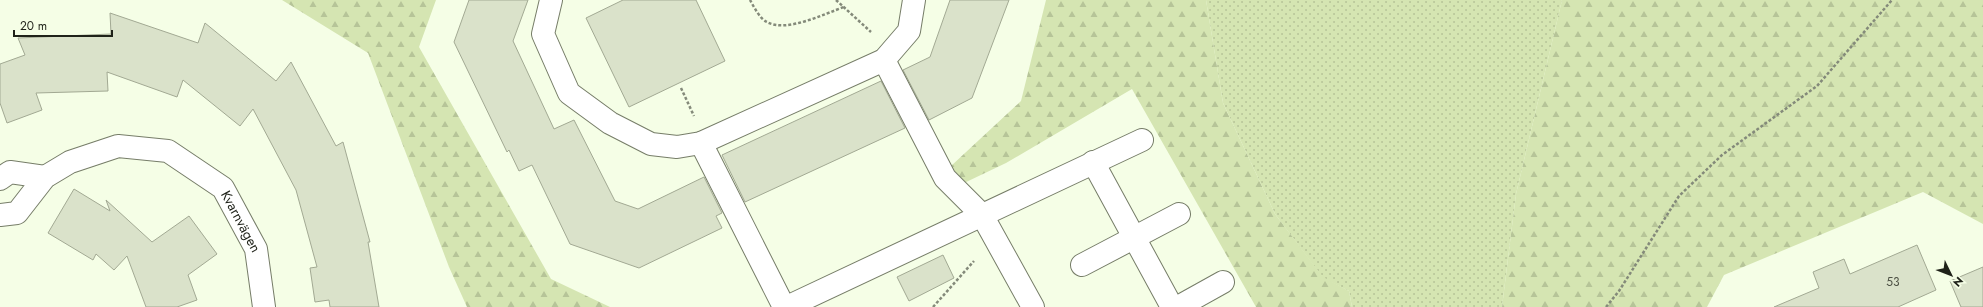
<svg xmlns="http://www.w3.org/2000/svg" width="1983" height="307" font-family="Jost,sans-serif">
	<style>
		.grass { fill: url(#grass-dots) }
		.forest { fill: url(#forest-firs) }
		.building { fill: #dae2ca; stroke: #a2a993 }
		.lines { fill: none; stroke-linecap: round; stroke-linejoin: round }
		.minor-casing { stroke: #767d68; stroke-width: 24 }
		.path { stroke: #848a7a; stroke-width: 2.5; stroke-dasharray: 3 2; stroke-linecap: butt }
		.minor { stroke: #fff; stroke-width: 22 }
		.labels { text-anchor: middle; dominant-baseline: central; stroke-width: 3; stroke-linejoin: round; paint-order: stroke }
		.number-label { font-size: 12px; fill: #4e5245 }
		.street-label { font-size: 14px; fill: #1f2219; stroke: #f5fee6 }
	</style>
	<defs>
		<pattern id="grass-dots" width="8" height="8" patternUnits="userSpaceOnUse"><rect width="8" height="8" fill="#d5e5b2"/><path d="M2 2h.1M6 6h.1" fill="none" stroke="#b6c498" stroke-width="1.8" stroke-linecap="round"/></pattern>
		<pattern id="forest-firs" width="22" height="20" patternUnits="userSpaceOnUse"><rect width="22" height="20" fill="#d5e5b2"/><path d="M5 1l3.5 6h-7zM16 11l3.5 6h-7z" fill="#b6c498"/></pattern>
	</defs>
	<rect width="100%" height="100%" fill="#f5fee6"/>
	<path class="grass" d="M1206,0h356l-46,194 -14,113h-150l-3,-16 -26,-13 -48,-64 -52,-111z"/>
	<path class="forest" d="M282,0h154l-17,47 132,232 59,28h-143l-18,-40 -81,-214z
		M1046,0h160l17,103 52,111 48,63 26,14 3,16h-96l-124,-218 -126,74 -44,21 -11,-18 70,-65z
		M1562,0h421v224l-60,-32 -199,83 -17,32h-205l14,-113z"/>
	<path class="building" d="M469,0h59l-15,41 41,88 20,-9 41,81 23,8 66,-32 18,36 -6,3 6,12 -83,40 -69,-24 -38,-79 -13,6 -10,-21 -2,2 -53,-110z
		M623,0h73l29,61 -96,46 -43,-89z
		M950,0h59l-37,98 -43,22 -26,-50 27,-13z
		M110,13l88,30 7,-20 71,58 15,-19 45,84 7,-4 27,100h-2l11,65h-49l-1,-7 -14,2 -5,-34 7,-1 -21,-77 -43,-81 -13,17 -57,-46 -6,17 -70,-25 1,19 -72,2 6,17 -35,13 -7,-20v-39l25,-9 -7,-17 93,-4z
		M881,81l24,47 -160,74 -23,-47z
		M74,189l36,22 -4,-11 46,42 37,-26 28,38 -29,21 9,25 -20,7h-31l-19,-51 -13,14 -18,-16 -3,6 -45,-27z
		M1917,245l19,45 -38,17h-124l45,-19 -6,-16 31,-13 6,15z
		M943,255l11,23 -45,23 -12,-24z
		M1983,267v40h-22l-11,-26z"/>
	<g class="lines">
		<g class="minor-casing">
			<g id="minor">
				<path d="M551,0l-8,34 26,59 41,30 41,21 26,3 24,-4 183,-83 25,-29 5,-31"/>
				<path d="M884,60l61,118 37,37 51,92"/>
				<path d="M701,143l83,164"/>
				<path d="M1093,162l79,145"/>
				<path d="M0,179l10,-7 35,5"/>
				<path id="s1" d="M0,215l17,-2 28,-36 25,-15 48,-16 50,5 55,37 33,61 8,58"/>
				<path d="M1082,265l97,-51"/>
				<path d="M787,307l355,-167"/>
				<path d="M1178,307l45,-25"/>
			</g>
		</g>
		<path class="path" d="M750,0c4,7 10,19 17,22 19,11 57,-8 77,-15
			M836,0l35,32
			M681,88l13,28
			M933,307l41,-46
			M1606,307l13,-16 60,-95 43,-41 95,-69 75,-86"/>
		<use href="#minor" class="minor"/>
	</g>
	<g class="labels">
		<g class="number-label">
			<text x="1893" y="282">53</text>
		</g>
		<g class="street-label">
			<text stroke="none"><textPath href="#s1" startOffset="297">Kvarnvägen</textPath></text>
		</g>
	</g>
	<g transform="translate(1951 275) rotate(133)" stroke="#f5fee6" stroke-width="3" paint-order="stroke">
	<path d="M0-3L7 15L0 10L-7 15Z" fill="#1f2219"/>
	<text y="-6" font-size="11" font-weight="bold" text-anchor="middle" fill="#1f2219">N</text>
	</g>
	<path d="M14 30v6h98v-6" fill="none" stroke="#1f2219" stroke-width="2"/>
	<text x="20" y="30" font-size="12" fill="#1f2219" stroke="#f5fee6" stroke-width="3" paint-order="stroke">20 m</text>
</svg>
